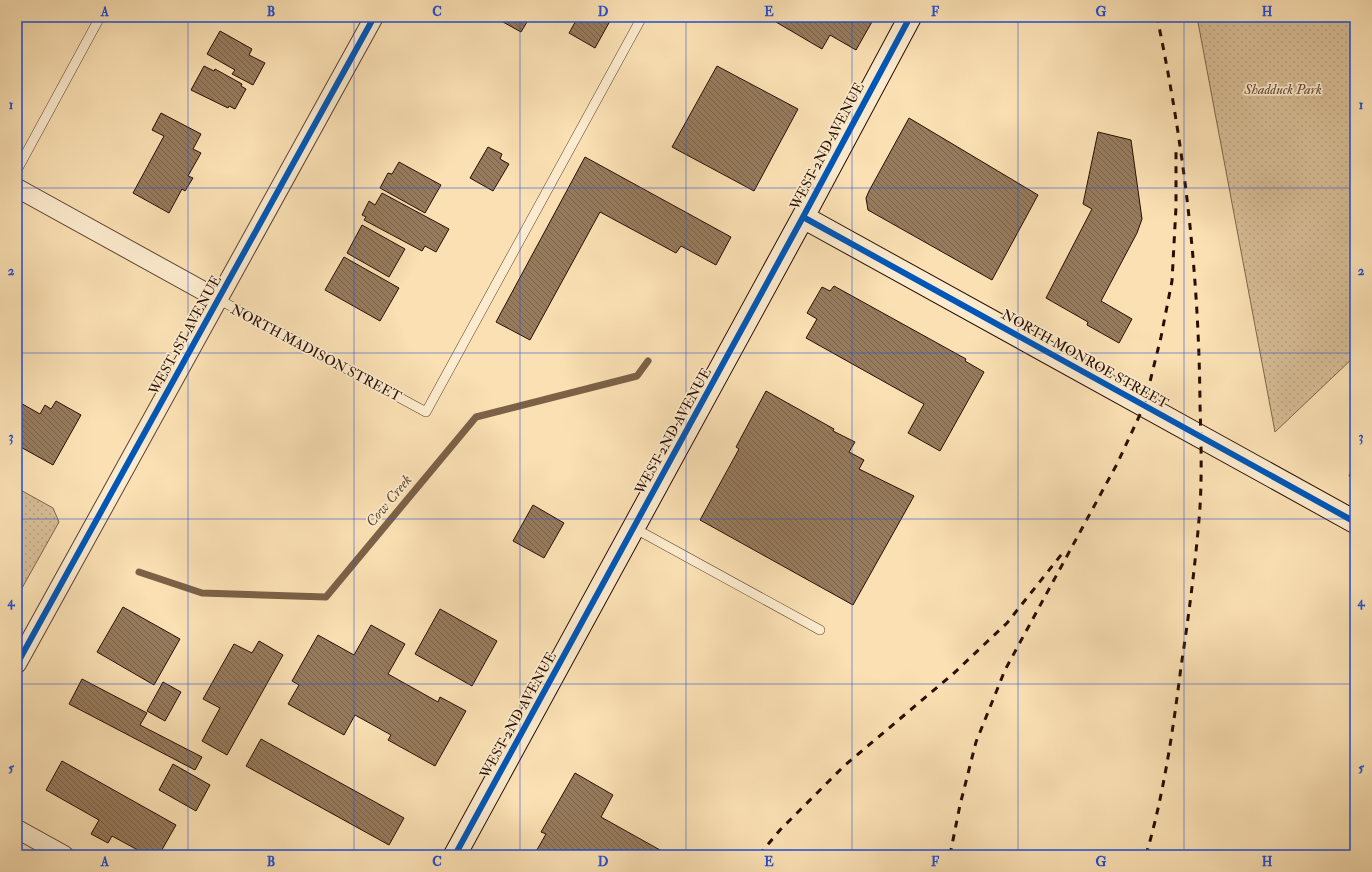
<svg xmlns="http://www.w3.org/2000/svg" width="1372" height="872" font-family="'IM FELL Double Pica',serif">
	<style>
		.grass { fill: url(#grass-dots); stroke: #80654a }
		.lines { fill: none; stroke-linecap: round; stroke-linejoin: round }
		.stream { stroke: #7c6147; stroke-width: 7 }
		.building { fill: url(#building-back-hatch); stroke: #290e00 }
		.lane-casing { stroke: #5d422d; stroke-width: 10 }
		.street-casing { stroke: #5d422d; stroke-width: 20 }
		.secondary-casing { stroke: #290e00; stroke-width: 24 }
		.path { stroke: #290e00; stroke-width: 2.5; stroke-dasharray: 1 2; stroke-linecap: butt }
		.lane { stroke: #fcebce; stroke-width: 9 }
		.street { stroke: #fcebce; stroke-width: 18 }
		.secondary { stroke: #fcebce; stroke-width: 22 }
		.rail { stroke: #290e00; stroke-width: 3; stroke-dasharray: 7 7; stroke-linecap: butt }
		.cycleway-casing { stroke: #fcebce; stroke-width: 8 }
		.cycleway { stroke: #0057b8; stroke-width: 6 }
		.grid { fill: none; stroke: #1d4ed8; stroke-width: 1; stroke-opacity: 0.55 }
		.labels { text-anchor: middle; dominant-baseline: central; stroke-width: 3.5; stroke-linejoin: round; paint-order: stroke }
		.park-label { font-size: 14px; font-style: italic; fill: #664b34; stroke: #fcebce }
		.street-label { font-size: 14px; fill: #290e00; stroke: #fcebce }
		.water-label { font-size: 15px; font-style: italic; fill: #674d35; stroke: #fcebce }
		.neatline { fill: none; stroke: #1d4ed8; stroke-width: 1.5 }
		.grid-label { font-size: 13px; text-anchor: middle; font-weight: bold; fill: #1d4ed8 }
	</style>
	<defs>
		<pattern id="grass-dots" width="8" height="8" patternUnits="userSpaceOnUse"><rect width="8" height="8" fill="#d6bc95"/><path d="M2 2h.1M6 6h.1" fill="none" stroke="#b8a07f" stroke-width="1.8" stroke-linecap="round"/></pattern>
		<pattern id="building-back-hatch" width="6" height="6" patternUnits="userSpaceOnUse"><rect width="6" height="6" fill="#967b5d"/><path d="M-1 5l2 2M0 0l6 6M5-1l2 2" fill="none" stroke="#7a634a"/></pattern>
	</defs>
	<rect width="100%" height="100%" fill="#fae0b3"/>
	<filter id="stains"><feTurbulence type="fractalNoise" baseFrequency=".005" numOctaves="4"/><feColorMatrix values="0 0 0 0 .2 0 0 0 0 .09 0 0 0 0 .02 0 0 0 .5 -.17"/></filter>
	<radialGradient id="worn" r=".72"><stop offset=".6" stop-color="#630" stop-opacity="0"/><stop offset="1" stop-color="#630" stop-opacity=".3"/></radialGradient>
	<path class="grass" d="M1197,17h158v339l-80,76z
		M17,488l36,20 6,14 -42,75z"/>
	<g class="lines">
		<path class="stream" d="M139,572l63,21 124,4 150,-180 161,-41 11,-15"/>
	</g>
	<path class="building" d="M494,17h36l-9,15z
		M578,17h24l8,4 -15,27 -26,-15z
		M779,17h94v3l-17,30 -26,-15 -8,14 -46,-27z
		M220,31l32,18 -3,6 16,8 -12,22 -21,-11 3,-4 -28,-16z
		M204,66l10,5 1,-2 27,15 -1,2 5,3 -11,20 -6,-3 -1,2 -37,-18z
		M717,66l81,43 -44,82 -82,-44z
		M161,113l40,21 -8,15 8,4 -13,23 5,2 -8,13 -3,-2 -13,24 -36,-20 31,-57 -12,-6z
		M909,118l129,77 -46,85 -124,-70 -2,-12 3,-7z
		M1098,132l33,8 11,79 -5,14 -36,68 31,18 -13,24 -32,-18 1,-3 -42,-24 46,-89 -9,-5z
		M488,147l14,7 -2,5 9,5 -16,27 -23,-13z
		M585,157l146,80 -15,28 -35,-19 -5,7 -76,-41 -70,128 -34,-18z
		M399,162l42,23 -16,28 -45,-25 8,-15 4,1z
		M382,193l67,36 -13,23 -11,-6 -3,5 -58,-31 2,-3 -4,-2 7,-14 6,4z
		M362,225l43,24 -16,28 -42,-24z
		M344,257l55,31 -19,33 -55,-31z
		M834,286l132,73 -1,2 19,11 -44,79 -32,-18 16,-29 -118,-66 11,-19 -10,-6 15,-26 8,4z
		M766,391l68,38 -1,2 22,11 -6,10 15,8 -5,9 55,27 -61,109 -153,-85 39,-71 -3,-2z
		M17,401l23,13 5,-9 6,4 5,-8 25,14 -28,50 -36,-20z
		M1355,464v15l-6,-3z
		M533,505l31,18 -20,35 -31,-17z
		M123,607l57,32 -26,46 -57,-33z
		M440,609l57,32 -25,45 -57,-32z
		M371,625l34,19 -17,30 50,28 2,-5 26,14 -31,55 -47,-26 3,-5 -36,-20 -11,20 -56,-31 11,-19 -7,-4 26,-46 36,20z
		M259,641l24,14 -56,100 -25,-14 18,-33 -17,-9 31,-55 18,9z
		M82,679l65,34 -7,12 62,32 -7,13 -126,-66z
		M163,682l18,10 -16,29 -18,-10z
		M261,739l143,79 -15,27 -143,-79z
		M62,761l114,64 -17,30h-12l-35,-19 -4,7 -17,-9 8,-14 -53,-30z
		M173,764l37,21 -14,26 -37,-21z
		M575,773l38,22 -12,22 68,38h-135l12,-21 -5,-2z"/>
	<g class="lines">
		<g class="lane-casing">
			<path id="lane" d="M17,170l83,-153
				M218,299l208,113 216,-395
				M634,528l186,102"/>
		</g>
		<g class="street-casing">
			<path id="street" d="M17,188l201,111
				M17,664l357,-647
				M17,829l47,26"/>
		</g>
		<g class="secondary-casing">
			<path id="secondary" d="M803,217l552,305
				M455,855l348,-638 107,-200"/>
		</g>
		<path class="path" d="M17,539l4,2"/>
		<use href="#lane" class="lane"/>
		<use href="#street" class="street"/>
		<use href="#secondary" class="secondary"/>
		<path class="rail" d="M759,855l21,-25 64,-64 109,-92 54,-51 58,-73
			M950,855l10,-50 16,-63 29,-72 112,-206 27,-58 17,-69 11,-56 4,-74v-61
			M1146,855c18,-61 27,-125 35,-188 8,-53 15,-107 19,-160 2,-34 1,-68 0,-102 -1,-131 -16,-260 -43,-388
			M1354,855l1,-2"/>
		<g class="cycleway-casing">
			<path id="cycleway" d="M803,217l552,305
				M17,664l357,-647
				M455,855l348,-638 107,-200"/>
		</g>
		<use href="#cycleway" class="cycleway"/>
	</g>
	<path class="grid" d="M188,17v838M354,17v838M520,17v838M686,17v838M852,17v838M1018,17v838M1184,17v838M17,188h1338M17,353h1338M17,519h1338M17,684h1338"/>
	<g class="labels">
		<g class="park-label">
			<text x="1283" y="89">Shadduck Park</text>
		</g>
		<g class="street-label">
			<text transform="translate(827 146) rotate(-62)">WEST 2ND AVENUE</text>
			<text transform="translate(185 335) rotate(-61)">WEST 1ST AVENUE</text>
			<text transform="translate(316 353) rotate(28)">NORTH MADISON STREET</text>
			<text transform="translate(1085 359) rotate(29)">NORTH MONROE STREET</text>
			<text transform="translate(673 431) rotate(-61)">WEST 2ND AVENUE</text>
			<text transform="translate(518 715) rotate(-61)">WEST 2ND AVENUE</text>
		</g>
		<g class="water-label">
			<text transform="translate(389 501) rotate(-50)">Cow Creek</text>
		</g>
	</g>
	<rect width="1372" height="872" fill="none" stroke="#fae0b3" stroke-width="44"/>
	<rect x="22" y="22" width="1328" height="828" class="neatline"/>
	<g class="grid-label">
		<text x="105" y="16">A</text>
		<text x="271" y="16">B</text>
		<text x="437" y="16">C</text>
		<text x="603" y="16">D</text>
		<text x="769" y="16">E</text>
		<text x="935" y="16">F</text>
		<text x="1101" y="16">G</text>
		<text x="1267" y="16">H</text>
		<text x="11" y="109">1</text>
		<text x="1361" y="109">1</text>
		<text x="11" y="275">2</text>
		<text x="1361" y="275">2</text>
		<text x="11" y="441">3</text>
		<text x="1361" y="441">3</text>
		<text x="11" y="606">4</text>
		<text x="1361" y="606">4</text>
		<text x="11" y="772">5</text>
		<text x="1361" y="772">5</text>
		<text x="105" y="866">A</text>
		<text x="271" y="866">B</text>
		<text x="437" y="866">C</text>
		<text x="603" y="866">D</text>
		<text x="769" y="866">E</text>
		<text x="935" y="866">F</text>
		<text x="1101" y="866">G</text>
		<text x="1267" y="866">H</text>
	</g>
	<rect width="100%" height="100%" filter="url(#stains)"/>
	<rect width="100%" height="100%" fill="url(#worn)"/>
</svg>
